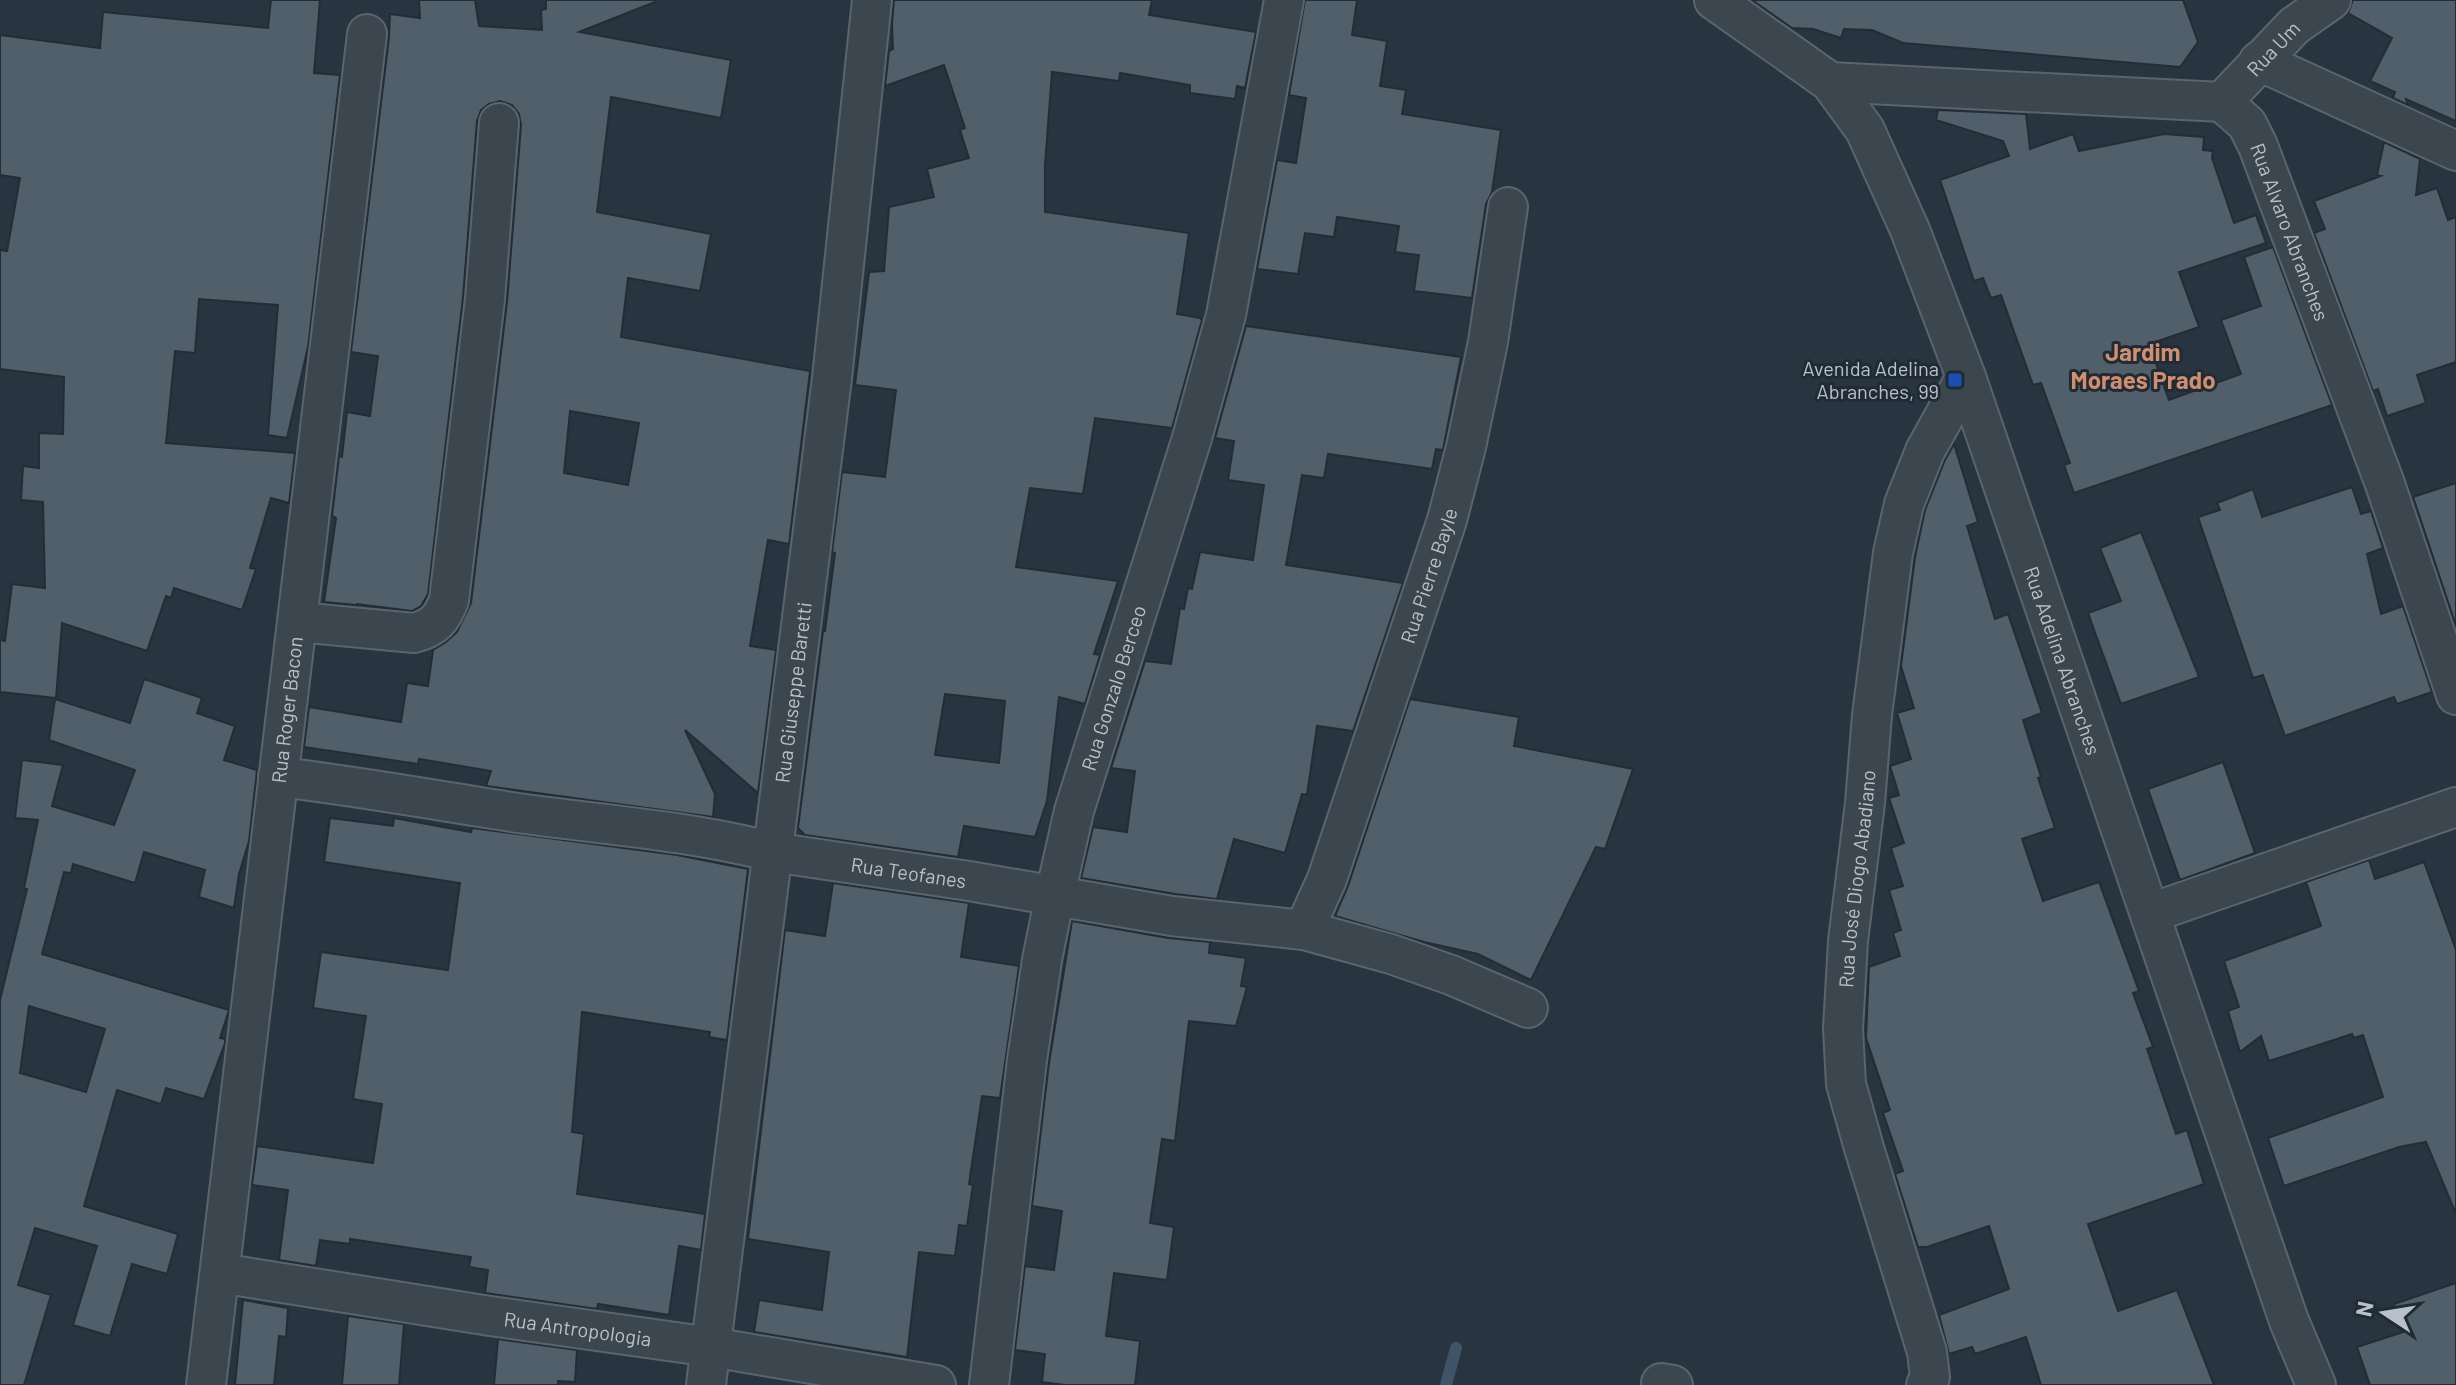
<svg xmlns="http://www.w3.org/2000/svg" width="2456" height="1385" font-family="Barlow,sans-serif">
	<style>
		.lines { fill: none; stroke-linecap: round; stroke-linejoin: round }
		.stream { stroke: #3f5467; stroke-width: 12 }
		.building { fill: #515f6a; stroke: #232d37; stroke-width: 2; fill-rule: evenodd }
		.street-casing { stroke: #5a646d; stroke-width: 42 }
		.street { stroke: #3c464f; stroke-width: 38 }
		.transit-dot { fill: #1a4fb4; stroke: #212b35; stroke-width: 3 }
		.labels { text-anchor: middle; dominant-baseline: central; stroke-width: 6; stroke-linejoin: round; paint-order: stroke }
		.street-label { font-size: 20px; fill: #b8c1ca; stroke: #212b35 }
		.poi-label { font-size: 20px; fill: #b8c1ca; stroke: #212b35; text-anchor: end }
		.quarter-label { font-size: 24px; font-weight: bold; fill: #ce8e6f; stroke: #212b35 }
	</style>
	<rect width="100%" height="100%" fill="#28343f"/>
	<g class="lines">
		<path class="stream" d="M1446,1385l10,-37"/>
	</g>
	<path class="building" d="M271,0h49l-6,73 26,2 -32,272 -21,91 -19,-3 10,-130 -79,-6 -4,54 -20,-2 -9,92 129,10 -6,50 -18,-5 -21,70 6,1 -14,41 -68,-22 -3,10 -5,-2 -19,55 -85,-28 -6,75 -56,-6v-52l5,1 7,-57 33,4 -2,-86 -22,-2 2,-34 16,2v-35l24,1 1,-57 -64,-8v-119l7,1 13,-73 -20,-3v-140l100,13 3,-36 165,16z
		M419,0h56l4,26 63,4 -1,-20 5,-1v-9h109v2l-76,30 152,28 -10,58 -110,-21 -14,115 114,22 -11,57 -72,-13 -7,59 189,34 -21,173 -21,-4 -18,106 26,4 -18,143 -73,-63 30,64 -2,23 -227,-31 5,-15 -72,-12 -1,5 -114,-17 5,-40 92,15 6,-39 21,3 5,-36 13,-8 11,-10 14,-29 36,-301 14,-177 -2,-11 -7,-9 -12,-4 -11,3 -8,6 -4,11 -14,176 -35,297 -7,12 -9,5 -55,-7 -1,1 -32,-3 12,-84 -4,-2 7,-60 3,1 5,-45 23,4 8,-60 -27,-4 38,-315 1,-23 30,4zM570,411l69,12 -11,62 -64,-12z
		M894,0h258l-3,15 107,17 -11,56 -8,-2 -2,13 -45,-6v-8l-70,-12 -1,8 -67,-9 -7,93v47l144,21 -12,81 23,4 2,2 -30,108 -77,-10 -12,76 -53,-6 -14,79 102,14 -24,73 6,1 -15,49 -26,-7 -12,104 -12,36 -71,-11 -6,31 -153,-22 -7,-7 25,-197h2l10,-78 -3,-1 10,-80 43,5 11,-87 -41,-5 14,-113 15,-1 5,-64 45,-10 -7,-28 42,-11 -9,-28 5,-2 -21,-63 -59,21 4,-35 4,-2 -1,-26zM945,694l60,7 -6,62 -64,-8z
		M1305,0h52l-5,35 35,6 -7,45 26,4 -4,24 99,16 -9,62 -6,12 -14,94 -58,-7 5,-36 -24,-3 4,-26 -62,-9 -3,20 -29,-4 -7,41 -41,-5 20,-109 19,3 10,-65 -17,-3z
		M1752,0h431l15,42 -18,25 -277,-24 -31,-13 -28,-1 -3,9 -28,-9 -21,-1z
		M2353,0h103v121l-50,-22 2,6 -15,-7 2,-6 -25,-11 22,-43 -44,-25z
		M1938,110l88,4 4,35 43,-15 6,17 85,-17 40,3 -1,13 10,1 -1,7 22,65 22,-8 10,28 -87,29 20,55 -50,17 20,56 72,-26 -20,-54 40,-14 -17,-49 29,-10 59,158 -258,88 -10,-28 6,-2 -29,-80 -8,2 -32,-90 -10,3 -8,-20 -9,3 -34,-101 69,-24 -6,-15 -67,-21z
		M2384,142l36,17 -4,36 21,-7 11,32 8,-3v145l-39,13 9,28 -39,13 -9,-27 -5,2 -59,-158 11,-4 -11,-28 67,-25 -4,-1z
		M1246,326l215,31 -18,93 -7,-1 -4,20 -104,-15 -4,24 -22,-3 -16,90 117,18 -50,148 -36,-5 -10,69 -5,-1 -17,59 -51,-14 -17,60 -42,-5 -94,-16 12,-51 34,5 8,-61 -24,-3 34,-107 26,3 9,-56 4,1 4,-21 4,1 8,-37 53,8 11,-75 -36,-5 6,-39 -19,-3z
		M1954,444l24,78 -11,4 28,93 13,-5 34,99 -19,7 18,57 -3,1 17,50 -33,11 21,62 56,-19 40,109 -6,2 20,54 -6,2 29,85 11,-4 17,54 -116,40 30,87 59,-21 37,95h-173l-15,-48 -51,17 -3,-7 -23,7 -10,-39 70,-26 -20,-63 -62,21h-9l-23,-73 8,-3 -20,-58 7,-3 -24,-72 3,-71 31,-11 -7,-23 8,-3 -12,-40 14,-4 -12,-38 13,-5 -15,-45 10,-3 -9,-29 21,-7 -14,-46 17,-5 -13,-42 14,-109 10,-47 20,-50z
		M2456,483v143l-43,-129z
		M2352,487l9,27 10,-3 12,37 -16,6 14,60 22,-8 29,86 -35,12 -3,-7 -109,39 -22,-61 -10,3 -55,-161 22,-7 -3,-7 36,-14 9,28z
		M2141,532l58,145 -78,27 -33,-91 33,-12 -21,-53z
		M144,679l58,19 -5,15 38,13 -11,34 33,10 -8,71 -10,33 -5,34 -35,-11 6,-27 -61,-18 -9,31 -62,-19 -2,9 -7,-1 -22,82 187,56 -9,28 5,1v4l-21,56 -38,-11 -5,16 -44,-14 -33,116 94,28 -11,40 -35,-10 -22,72 -37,-11 24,-79 -62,-18 -17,57 33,10 -27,90h-24v-385l27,-111 -3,-1 14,-68 -23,-2 7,-58 41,5 -11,41 62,19 21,-55 -86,-30 6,-41 75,24zM29,1006l76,23 -19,63 -66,-19z
		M1410,699l109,18 -5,29 119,23 -28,80 -9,-2 -65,133 -53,-26 -54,-12 -89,-26 13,-30z
		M2223,762l32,91 -75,27 -32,-91z
		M330,818l63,8 1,-8 77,14 1,-4 205,27 71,14 -21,171 -18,-3 1,-5 -128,-20 -10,120 12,2 -7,60 128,20 -4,36 -22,-4 -10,69 -71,-11 -1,5 -112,-16 3,-23 -19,-3 2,-10 -121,-18v5l-30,-4 -4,26 -37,-6 9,-70 -36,-5 5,-39 116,17 9,-59 -29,-5 13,-83 -53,-8 8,-56 127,18 12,-87 -136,-21z
		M2369,860l6,19 49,-17 32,88v264l-30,-72 -27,5 -115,39 -16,-48 115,-41 -20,-62 -9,3 -2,-4 -83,27 -8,-25 -21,16 -12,-41 11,-4 -15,-46 97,-35 -15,-44z
		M833,883l136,20 -8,54 58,9 -19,132 -18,-2 -13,88 4,1 -6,41 -8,-1 -4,31 -36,-4 -12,105 -153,-25 5,-32 63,10 7,-58 -81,-13 37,-309 40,6z
		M1072,921l96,17 42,4 -1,11 37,5 -5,28 6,1 -11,39 -47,-5 -14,120 -13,-2 -12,84 24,4 -7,53 -53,-7 -8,63 34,5 -5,44h-70l-23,-3 3,-28 -30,-4 10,-84 29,4 8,-59 -30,-5 17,-143z
		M2456,1283v102h-86l-13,-38 46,-15 -9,-28z
		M243,1300l45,8 -2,29 -7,-1 -5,49h-39z
		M348,1316l56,8 -5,61h-57z
		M498,1339l79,11 -2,32 -17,-1v4h-64z"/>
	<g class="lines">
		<g class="street-casing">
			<g id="street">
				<path id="s1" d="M1714,0l116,82 35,48 45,100 56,147 323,944 27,64"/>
				<path d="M2259,61l197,90"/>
				<path id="s2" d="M1830,82l392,20 25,22 11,22 127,338 71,211"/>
				<path id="s3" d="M2222,102l72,-76 37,-26"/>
				<path d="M298,622l116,11c20,-5 28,-14 35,-33l36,-301 14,-176"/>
				<path id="s4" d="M278,777c83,9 165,25 247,37 82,11 167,17 247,38l197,29 203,35 132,14 87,24 60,21 77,33"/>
				<path d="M2151,913l305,-106"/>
				<path id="s5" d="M1304,930l23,-51 120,-359 19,-73 22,-105 20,-135"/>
				<path id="s6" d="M220,1273l270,43 221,31 225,38"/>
				<path d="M1661,1383l12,2"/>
				<path id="s7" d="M206,1385l161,-1351"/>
				<path id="s8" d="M706,1385l126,-1007 40,-378"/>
				<path id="s9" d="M989,1385l38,-325 15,-100 13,-65 19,-84 118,-373 34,-123 58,-315"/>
				<path id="s10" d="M1926,1385l4,-8 -3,-25 -63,-204 -18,-64 -3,-55 5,-88 17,-138 7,-88 21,-162 11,-49 21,-53 41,-74"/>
			</g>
		</g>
		<use href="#street" class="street"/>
	</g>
	<rect class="transit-dot" x="1947" y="372" width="16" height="16" rx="4"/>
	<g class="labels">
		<g class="street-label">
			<text stroke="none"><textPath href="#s3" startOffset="74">Rua Um</textPath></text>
			<text stroke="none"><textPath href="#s2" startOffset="542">Rua Alvaro Abranches</textPath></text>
			<text stroke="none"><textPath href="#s5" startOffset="376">Rua Pierre Bayle</textPath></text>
			<text stroke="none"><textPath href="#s1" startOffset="768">Rua Adelina Abranches</textPath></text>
			<text stroke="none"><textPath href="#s9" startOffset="710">Rua Gonzalo Berceo</textPath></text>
			<text stroke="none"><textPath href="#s8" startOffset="698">Rua Giuseppe Baretti</textPath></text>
			<text stroke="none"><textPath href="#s7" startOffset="680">Rua Roger Bacon</textPath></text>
			<text stroke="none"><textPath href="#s4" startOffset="638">Rua Teofanes</textPath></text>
			<text stroke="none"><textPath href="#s10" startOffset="520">Rua José Diogo Abadiano</textPath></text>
			<text stroke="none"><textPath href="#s6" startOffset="362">Rua Antropologia</textPath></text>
		</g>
		<g class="poi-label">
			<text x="1939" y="368">Avenida Adelina<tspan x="1939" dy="23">Abranches, 99</tspan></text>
		</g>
		<g class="quarter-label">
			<text x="2143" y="351">Jardim<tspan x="2143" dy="28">Moraes Prado</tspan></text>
		</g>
	</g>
	<g transform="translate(2384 1313) rotate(282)" stroke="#212b35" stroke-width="6" paint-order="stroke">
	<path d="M0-6L14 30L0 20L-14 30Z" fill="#b8c1ca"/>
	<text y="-12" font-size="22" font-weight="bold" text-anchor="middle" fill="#b8c1ca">N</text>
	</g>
</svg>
